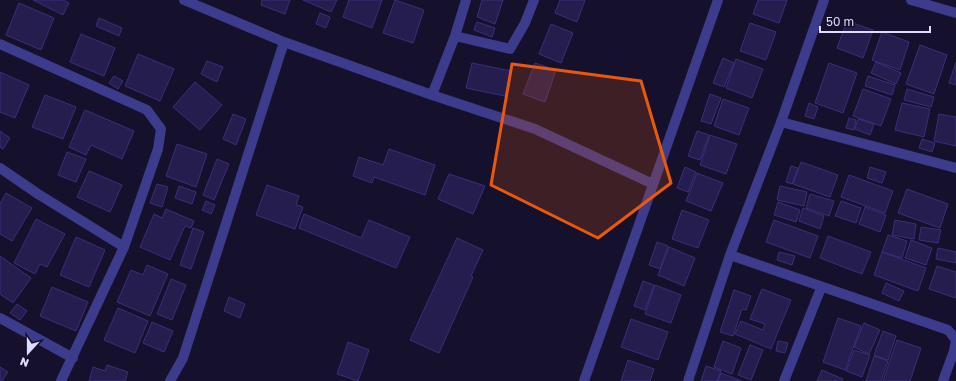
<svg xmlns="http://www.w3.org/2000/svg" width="956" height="381" font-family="'Golos Text',sans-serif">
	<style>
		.building { fill: #251d4e; stroke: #3b2e7a }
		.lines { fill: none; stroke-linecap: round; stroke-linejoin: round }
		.minor { stroke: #3c3b8c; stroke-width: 10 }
		.marked { fill: #e8590c; fill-opacity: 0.2; stroke: #e8590c; stroke-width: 3; stroke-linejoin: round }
	</style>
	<rect width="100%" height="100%" fill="#15112c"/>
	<path class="building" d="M33,0h30l6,3 -6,12z
		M262,0h28l-5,14 -24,-9z
		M303,0h34l-6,12z
		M349,0h33l-10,28 -29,-11z
		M395,0l29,10 -11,33 -30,-10z
		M482,0h21l-8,24 -18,-7z
		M560,0h25l-8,22 -22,-9z
		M758,0h29l-8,23 -26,-9z
		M19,3l35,15 -13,32 -35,-15z
		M320,13l10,4 -4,11 -10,-4z
		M99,18l23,10 -3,8 -23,-10z
		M847,21l26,9 -10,28 -26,-10z
		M477,22l18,6 -3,9 -18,-7z
		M750,23l26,9 -10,28 -26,-9z
		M551,24l22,9 -12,30 -22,-9z
		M882,32l27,10 -9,28 -28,-10z
		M81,34l34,14 -11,28 -34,-14z
		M920,45l27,10 -13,39 -28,-10z
		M138,54l36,15 -14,32 -35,-15z
		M723,58l11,5 -10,24 -11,-4z
		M736,59l27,10 -11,29 -26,-10z
		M207,61l16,6 -6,15 -16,-8z
		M876,62l25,11 -5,11 -25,-11z
		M956,62v23l-7,-2z
		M472,63l39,8 -6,25 -39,-8z
		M535,63l21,7 -11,32 -22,-8z
		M829,63l28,10 -14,40 -28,-10z
		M0,72l29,13 -14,33 -15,-6z
		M114,76l9,5 -5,8 -9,-6z
		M868,76l27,9 -3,10 -27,-9z
		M195,82l27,23 -22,25 -27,-23z
		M863,89l28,10 -10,27 -28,-10z
		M907,89l27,8 -3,10 -27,-7z
		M710,94l11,4 -10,26 -10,-3z
		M45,95l31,12 -13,32 -31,-12z
		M723,99l26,9 -10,27 -25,-9z
		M809,103l9,4 -4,12 -9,-3z
		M902,103l28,6 -6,28 -29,-7z
		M85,110l49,21 -12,28 -31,-14 -5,10 -17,-8z
		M233,114l13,5 -10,26 -13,-6z
		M939,114l17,3v29l-22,-5z
		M849,118l7,2 -2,10 -8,-2z
		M858,119l16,5 -4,11 -15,-6z
		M0,131l10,7 -7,11 -3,-2z
		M697,131l12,4 -9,25 -12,-4z
		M710,135l27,9 -11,30 -26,-9z
		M922,139l13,4 -3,9 -13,-4z
		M177,144l30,10 -11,33 -30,-11z
		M389,149l46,16 -10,30 -51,-18 -2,6 -19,-7 6,-19 24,8z
		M67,152l19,7 -10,23 -18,-7z
		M217,159l12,5 -15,36 -11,-5z
		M801,162l37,13 -8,22 -37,-13z
		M791,166l7,2 -6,16 -6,-2z
		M685,167l11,5 -8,20 -11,-4z
		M870,167l16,5 -4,11 -15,-5z
		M89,171l33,14 -12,27 -33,-15z
		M697,173l26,10 -12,28 -25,-10z
		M449,174l36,12 -12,28 -35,-15z
		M849,175l44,16 -8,22 -44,-16z
		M157,184l11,3 -6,20 -12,-4z
		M267,185l32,11 -3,9 7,2 -8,22 -39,-14z
		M179,186l17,6 -4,12 -17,-6z
		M780,186l27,6 -3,14 -27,-6z
		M907,189l41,15 -8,24 -42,-15z
		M6,193l26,15 -20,33 -12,-7v-30z
		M810,194l24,7 -5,15 -23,-8z
		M206,201l9,4 -4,9 -9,-4z
		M841,201l20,7 -5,15 -21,-7z
		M778,202l22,8 -4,12 -22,-7z
		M865,207l21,8 -6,17 -21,-8z
		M803,208l21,8 -4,13 -21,-8z
		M166,209l28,12 -3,7 -6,-2 -15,34 -30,-13 14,-33 8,4z
		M682,210l27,10 -11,28 -26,-9z
		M304,214l57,24 8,-18 41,17 -14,31 -97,-40z
		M36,219l29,15 -18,33 -7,-3 -5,10 -21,-11z
		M774,220l44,16 -8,22 -44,-16z
		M895,220l21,4 -2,15 -22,-4z
		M921,227l20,3 -3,13 -19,-3z
		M193,228l11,4 -13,37 -11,-4z
		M888,235l19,6 -5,17 -20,-6z
		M828,236l43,16 -9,22 -42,-16z
		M76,237l29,13 -16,37 -29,-12z
		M457,238l26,12 -12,26 2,1 -34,76 -29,-13z
		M911,240l21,8 -6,17 -21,-7z
		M657,242l11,4 -8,23 -11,-4z
		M669,247l26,11 -11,28 -26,-11z
		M938,248l18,4v11l-20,-4z
		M779,252l16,4 -3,9 -15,-5z
		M882,252l44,16 -8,23 -44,-16z
		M0,256l31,22 -18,25 -13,-9z
		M147,265l21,9 -18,42 -33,-14 14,-32 12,5z
		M937,266l19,6v26l-27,-9z
		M171,279l15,6 -14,35 -15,-6z
		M643,281l11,4 -9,25 -11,-4z
		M886,283l18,8 -5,10 -17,-8z
		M655,285l26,10 -10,28 -26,-9z
		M52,287l36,15 -12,29 -36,-15z
		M762,289l29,11 -20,49 -36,-15 6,-13 22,9 2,-6 -15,-5z
		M734,290l17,6 -5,14 -4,-1 -9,27 -13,-4z
		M229,297l16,7 -5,14 -16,-7z
		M17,304l10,7 -7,9 -10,-7z
		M118,308l30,13 -13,32 -31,-13z
		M838,318l23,8 -16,44 -22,-8z
		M631,319l37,13 -10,28 -37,-13z
		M152,322l21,9 -9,21 -21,-9z
		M864,323l16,7 -11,24 -15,-7z
		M883,331l13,5 -8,24 -14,-5z
		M897,340l24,8 -11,33h-27z
		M723,341l18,7 -9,26 -18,-7z
		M778,341l10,2 -3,10 -9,-2z
		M348,342l21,8 -11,31 -21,-7z
		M750,345l13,5 -12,30 -13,-5z
		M854,350l16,5 -8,22 -16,-6z
		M874,356l14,5 -7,20h-15z
		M628,360l26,9 -4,12h-29z
		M107,365l21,7 -3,9h-36l4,-14 12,4z
		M706,366l15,5 -4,10h-16z
		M0,367l8,5 -6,9h-2z
		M822,370l21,9 -1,2h-25z
		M721,373l21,8h-24z"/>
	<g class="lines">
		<path class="minor" d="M184,0l100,42 148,53 103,34 118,55
			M911,0l45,13
			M455,36l55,13 15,-26 9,-23
			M0,44l147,66 14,19 -3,20 -34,98 -63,134
			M432,95l23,-59 11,-36
			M781,122l175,46
			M0,168l38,26 86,53
			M730,255l218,75 8,10 -2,11 -11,30
			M0,318l73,40
			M170,381l13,-23 101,-316
			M584,381l134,-381
			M688,381l42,-126 51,-133 43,-122
			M784,381l37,-93"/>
	</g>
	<path class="marked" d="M512,64l129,17 30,102 -73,55 -107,-53z"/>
	<g transform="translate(28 353) rotate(201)" stroke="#15112c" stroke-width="3" paint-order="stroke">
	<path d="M0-3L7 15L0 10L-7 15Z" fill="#dfdcff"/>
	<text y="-6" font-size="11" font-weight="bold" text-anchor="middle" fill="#dfdcff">N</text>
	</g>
	<path d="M820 26v6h110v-6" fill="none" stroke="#dfdcff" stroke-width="2"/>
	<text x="826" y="26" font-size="12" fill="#dfdcff" stroke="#15112c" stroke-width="3" paint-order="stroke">50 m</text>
</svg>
